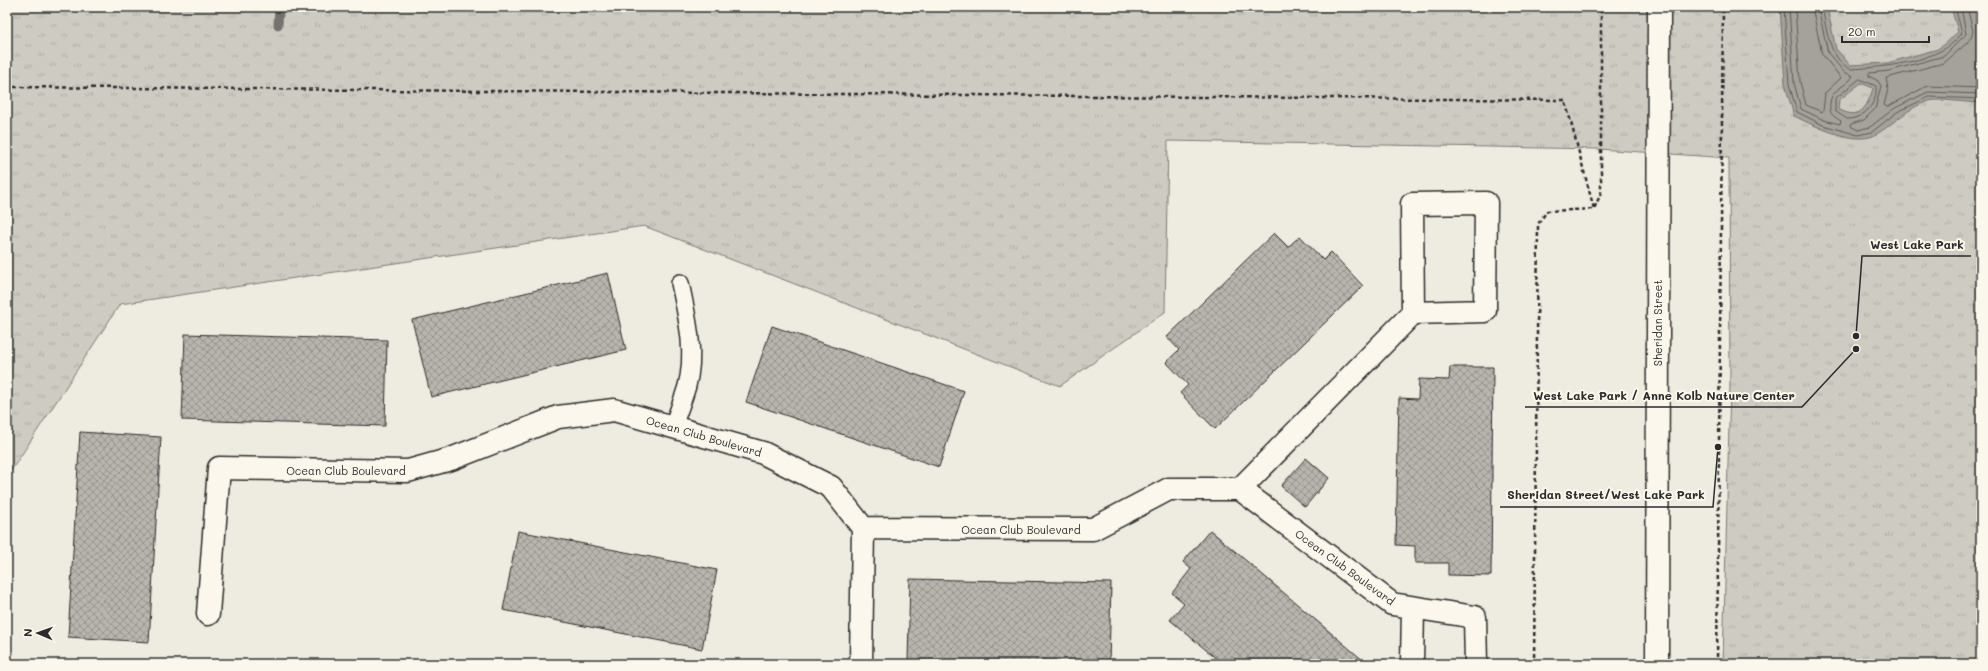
<svg xmlns="http://www.w3.org/2000/svg" width="1988" height="671" font-family="Mali,sans-serif">
	<style>
		.park { fill: url(#park-tufts); stroke: #7c7b76 }
		.water { fill: #a4a29a; stroke: #74726e; fill-rule: evenodd }
		.lines { fill: none; stroke-linecap: round; stroke-linejoin: round }
		.shore { stroke: #5b5b57; stroke-width: 1 }
		.stream { stroke: #74726e; stroke-width: 9 }
		.building { fill: url(#building-cross-hatch); stroke: #2b2b2b }
		.lane-casing { stroke: #2b2b2b; stroke-width: 20 }
		.street-casing { stroke: #2b2b2b; stroke-width: 25 }
		.primary-casing { stroke: #2b2b2b; stroke-width: 25 }
		.path { stroke: #2b2b2b; stroke-width: 2.5; stroke-dasharray: 4 3; stroke-linecap: butt }
		.lane { stroke: #fbf7ec; stroke-width: 17 }
		.street { stroke: #fbf7ec; stroke-width: 22 }
		.primary { stroke: #fbf7ec; stroke-width: 22 }
		.labels { text-anchor: middle; dominant-baseline: central; stroke-width: 4; stroke-linejoin: round; paint-order: stroke }
		.street-label { font-size: 11px; fill: #2b2b2b; stroke: #fbf7ec }
		.leader { fill: none; stroke: #2b2b2b; stroke-width: 1.5 }
		.callout-dot { fill: #2b2b2b; stroke: #fbf7ec; stroke-width: 1.5 }
		.callout-label { font-size: 12px; text-anchor: middle; font-weight: bold; fill: #2b2b2b; stroke: #fbf7ec; stroke-width: 4; stroke-linejoin: round; paint-order: stroke }
	</style>
	<defs>
		<pattern id="park-tufts" width="24" height="20" patternUnits="userSpaceOnUse"><rect width="24" height="20" fill="#cecbc2"/><path d="M3 7l-1-3M5 7V3M7 7l1-3M15 17l-1-3M17 17v-4M19 17l1-3" fill="none" stroke="#b1aea7"/></pattern>
		<pattern id="building-cross-hatch" width="8" height="8" patternUnits="userSpaceOnUse"><rect width="8" height="8" fill="#b8b5ae"/><path d="M0 0l8 8M0 8l8-8" fill="none" stroke="#96938e"/></pattern>
	</defs>
	<rect width="100%" height="100%" fill="#eeebe0"/>
	<filter id="ink" filterUnits="userSpaceOnUse"><feTurbulence type="fractalNoise" baseFrequency=".025" numOctaves="2"/><feDisplacementMap in="SourceGraphic" scale="8" xChannelSelector="R" yChannelSelector="G"/><feConvolveMatrix kernelMatrix="1 2 1 2 8 2 1 2 1" color-interpolation-filters="sRGB"/></filter>
	<g filter="url(#ink)">
		<path class="park" d="M7,7h1974v657h-258l7,-280 -1,-226 -131,-9 -430,-8 -3,171 -105,74 -416,-160 -524,78 -113,173z"/>
		<path class="water" d="M1780,7h47l9,42 14,16 37,-2 51,-14 20,-17 -7,-25h30v96c-12,0 -43,-5 -52,-2 -21,6 -36,24 -54,34 -21,11 -62,-10 -81,-19l-9,-32zM1861,83l12,5c-6,20 -13,33 -35,21l1,-9z"/>
		<g class="lines">
			<path class="shore" d="M1784,7l5,77 8,28 26,13 35,10 14,-3 25,-20 32,-15 52,2
				M1789,7l5,76 7,26 23,11 16,4 1,-3c-8,-5 -12,-7 -11,-17 0,-15 17,-17 23,-28l-9,-4 -16,-19 -10,-46
				M1795,7l5,75 6,23 16,7 1,-1 2,-18 16,-15 -19,-24 -10,-47
				M1823,7c1,18 8,56 28,62 33,-2 90,-6 111,-36l-7,-26
				M1961,7l5,27 -22,22 -55,15 -20,2v3l9,5 3,5 -6,23 -11,11 -13,4 -1,2 8,4 12,-3 25,-19 33,-16 53,2
				M1967,7l6,24 -2,6 -4,6 -23,20 -58,15 2,11 -4,16 3,2 40,-21 54,2
				M1860,79l16,7c2,17 -12,33 -29,33l-12,-8v-12z"/>
			<path class="stream" d="M278,25l1,-18"/>
		</g>
		<path class="building" d="M1274,233l14,14 12,-11 23,24 8,-8 32,34 -148,143 -35,-36 8,-8 -22,-23 13,-12 -12,-13z
			M608,273l18,77 -195,47 -19,-77z
			M772,326l192,65 -25,76 -193,-65z
			M185,334l202,6 -2,86 -203,-6z
			M1450,367h43l-2,209 -43,-1v-12h-33v-17l-19,-1 3,-147 19,1 1,-20 30,1z
			M80,432l81,5 -12,205 -81,-5z
			M1306,458l23,20 -24,29 -24,-21z
			M1210,530l155,132 -1,2h-141l-53,-44 14,-17 -12,-10 19,-24 -8,-7z
			M518,531l199,39 -15,79 -199,-39z
			M910,579l201,4 -2,81 -201,-3z"/>
		<g class="lines">
			<g class="lane-casing">
				<path id="lane" d="M673,427c4,-13 10,-27 14,-41 9,-34 0,-69 -7,-103"/>
			</g>
			<g class="street-casing">
				<path id="street" d="M1240,489l173,-176 -1,-109 74,-1 -1,108 -72,2
					M863,528l230,1 76,-40h71l152,115 83,13 1,47
					M208,614l11,-146 189,3 43,-12 107,-42 56,-7 149,43 68,34 32,41
					M861,664l2,-136
					M1412,664l1,-56"/>
			</g>
			<g class="primary-casing">
				<path id="primary" d="M1657,664l2,-657"/>
			</g>
			<path class="path" d="M7,87l1558,13 29,109
				M1534,664l4,-440 9,-13 47,-2 7,-16v-186
				M1717,664l6,-657"/>
			<use href="#lane" class="lane"/>
			<use href="#street" class="street"/>
			<use href="#primary" class="primary"/>
		</g>
	</g>
	<g class="labels">
		<g class="street-label">
			<text transform="translate(1657 323) rotate(-90)">Sheridan Street</text>
			<text transform="translate(704 436) rotate(16)">Ocean Club Boulevard</text>
			<text x="346" y="470">Ocean Club Boulevard</text>
			<text x="1021" y="529">Ocean Club Boulevard</text>
			<text transform="translate(1345 567) rotate(36)">Ocean Club Boulevard</text>
		</g>
	</g>
	<path class="leader" d="M1856 336L1862 256H1971M1856 349L1802 407H1525M1718 447L1713 507H1500"/>
	<g class="callout-dot">
		<circle cx="1856" cy="336" r="4"/>
		<circle cx="1856" cy="349" r="4"/>
		<circle cx="1718" cy="447" r="4"/>
	</g>
	<g class="callout-label">
		<text x="1917" y="249">West Lake Park</text>
		<text x="1664" y="400">West Lake Park / Anne Kolb Nature Center</text>
		<text x="1606" y="499">Sheridan Street/West Lake Park</text>
	</g>
	<rect width="1988" height="671" fill="none" stroke="#fbf7ec" stroke-width="24"/>
	<rect x="12" y="12" width="1964" height="647" fill="none" stroke="#2b2b2b" stroke-width="1.5" filter="url(#ink)"/>
	<g transform="translate(38 633) rotate(272)" stroke="#fbf7ec" stroke-width="3" paint-order="stroke">
	<path d="M0-3L7 15L0 10L-7 15Z" fill="#2b2b2b"/>
	<text y="-6" font-size="11" font-weight="bold" text-anchor="middle" fill="#2b2b2b">N</text>
	</g>
	<path d="M1842 36v6h87v-6" fill="none" stroke="#2b2b2b" stroke-width="2"/>
	<text x="1848" y="36" font-size="12" fill="#2b2b2b" stroke="#fbf7ec" stroke-width="3" paint-order="stroke">20 m</text>
</svg>
